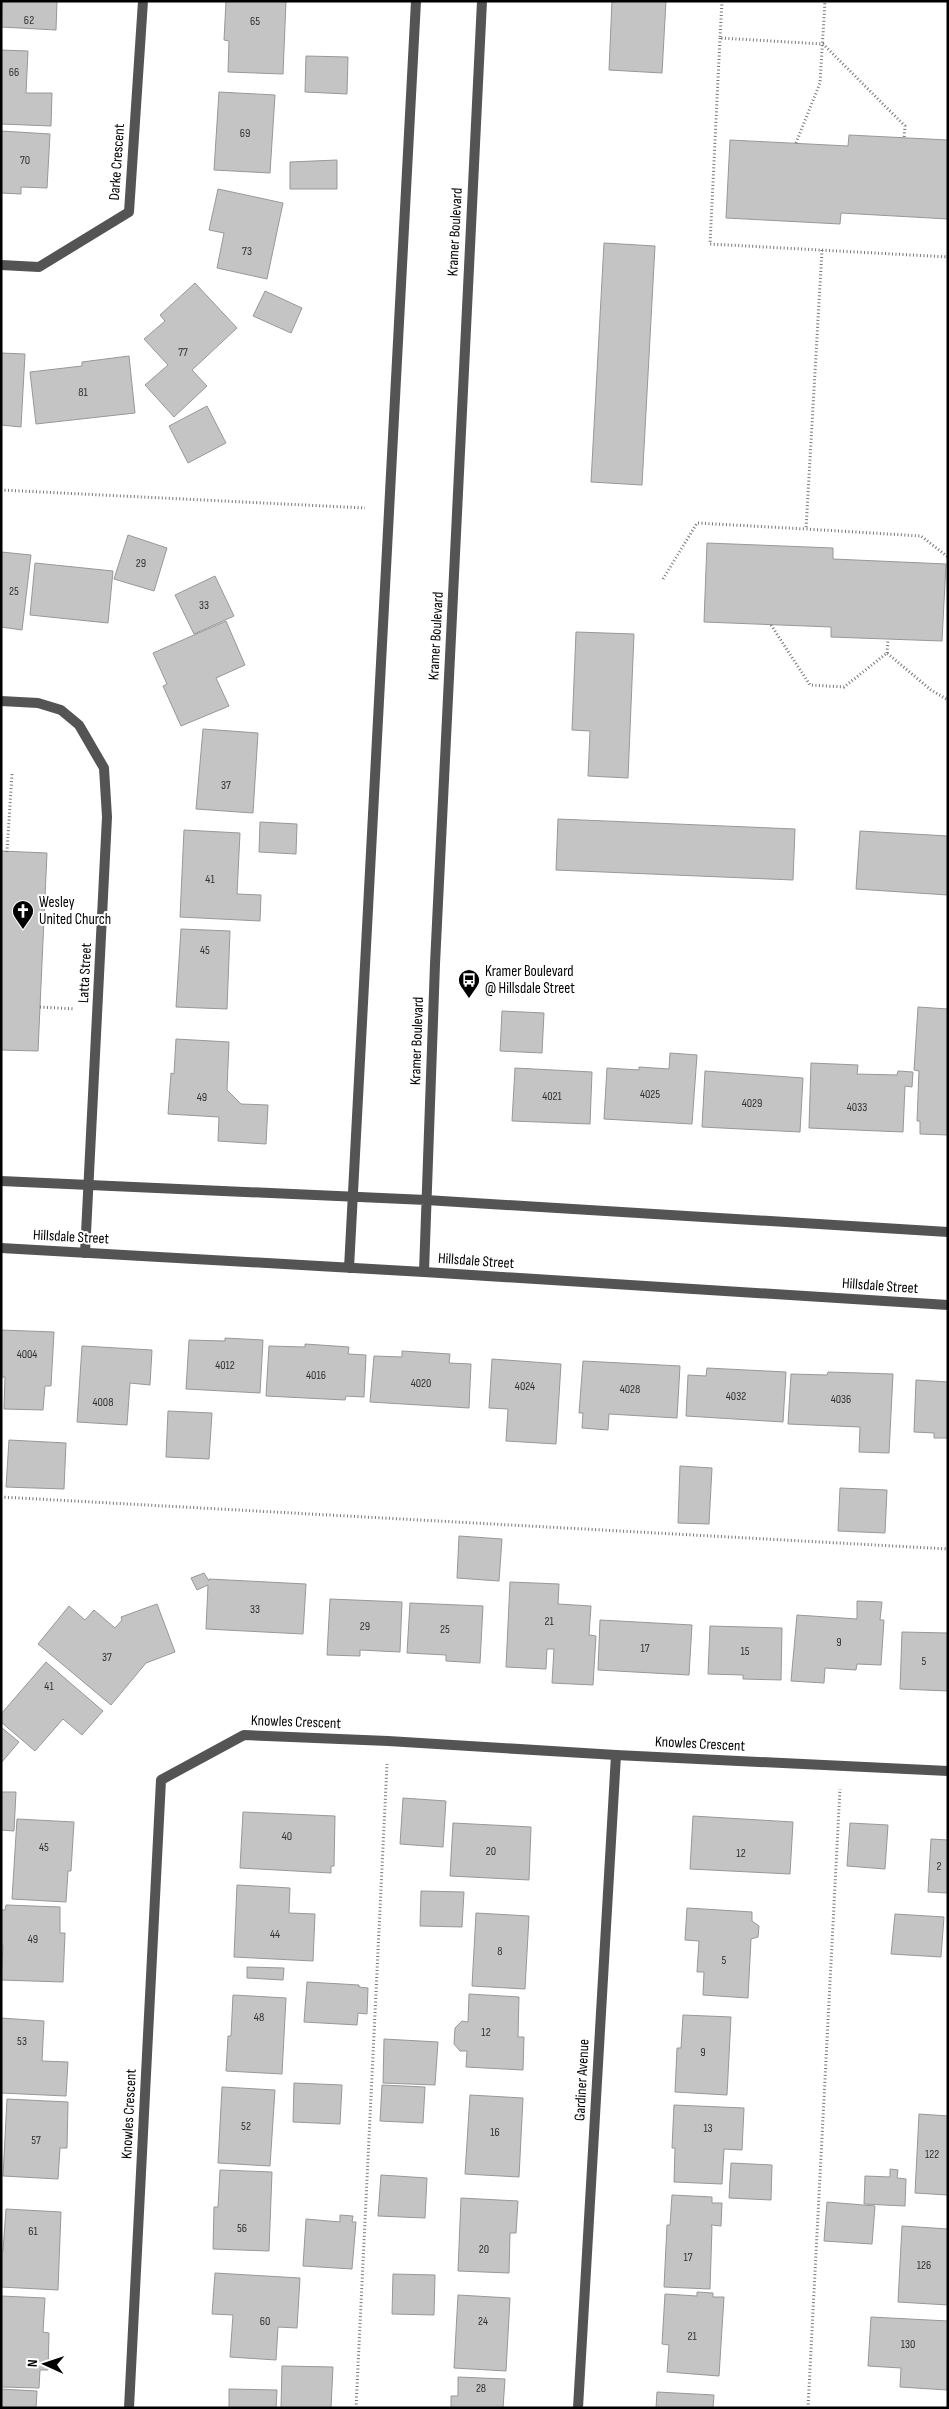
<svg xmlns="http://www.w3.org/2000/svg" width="949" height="2409" font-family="'Sofia Sans Condensed',sans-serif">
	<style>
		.building { fill: #c4c4c4; stroke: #989898 }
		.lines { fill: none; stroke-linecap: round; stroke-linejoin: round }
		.path { stroke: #767676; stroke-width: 3; stroke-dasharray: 1 2.5; stroke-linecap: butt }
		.minor { stroke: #545454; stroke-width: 10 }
		.tertiary { stroke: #545454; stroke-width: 10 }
		.labels { text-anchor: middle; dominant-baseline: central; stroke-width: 4; stroke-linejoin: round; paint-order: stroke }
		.number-label { font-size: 12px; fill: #313131 }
		.street-label { font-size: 15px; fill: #000; stroke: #fff }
		.poi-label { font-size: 15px; fill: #000; stroke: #fff; text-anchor: start }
	</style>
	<rect width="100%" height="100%" fill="#fff"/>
	<path class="building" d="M2,1h55l-1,29 -55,-3z
		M226,1h60l-3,73 -55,-2 1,-31 -5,-1z
		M612,1h54l-4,72 -53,-3z
		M1,50l27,1 -2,42h26l-1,33 -50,-2z
		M306,56l42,1 -1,37 -42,-2z
		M219,92l56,3 -5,78 -56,-3z
		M1,131l49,3 -3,54 -26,-1v7l-20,-1z
		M849,135l99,5v79l-107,-6 -1,11 -114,-6 4,-78 118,6z
		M337,160v29h-47v-27z
		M218,189l65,14 -16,76 -50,-11 7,-35 -15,-3z
		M604,243l51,3 -13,239 -51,-3z
		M195,283l42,45 -45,42 15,16 -33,31 -29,-32 23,-20 -24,-26 21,-18 -5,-6z
		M265,291l37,17 -11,25 -38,-17z
		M1,353l24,1 -4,73 -20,-2z
		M129,356l6,57 -99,11 -6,-52 52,-6v-4z
		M207,406l19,37 -38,20 -19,-37z
		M128,535l39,13 -13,43 -40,-12z
		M707,543l126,5v11l113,5 -4,77 -111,-4v-10l-127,-5z
		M1,552l30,3 -9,75 -21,-3z
		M35,563l78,8 -5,52 -78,-8z
		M215,576l19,40 -40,18 -19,-39z
		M226,621l19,44 -29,13 13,28 -48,20 -18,-40 4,-2 -14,-31z
		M576,632l58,2 -6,144 -40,-2 2,-45 -18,-1z
		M203,729l55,4 -5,80 -57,-4z
		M558,819l237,10 -2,51 -237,-10z
		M260,822l37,2 -1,30 -37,-2z
		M184,830l56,3 -3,61 24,1 -1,26 -80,-4z
		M860,831l88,5v59l-92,-6z
		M1,851l46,2 -9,198 -37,-1z
		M181,929l49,2 -3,78 -51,-2z
		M918,1007l30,2v126l-28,-1v-13h-3l2,-50 -5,-1z
		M502,1011l42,2 -2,40 -42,-2z
		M176,1039l53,3 -2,48 14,14 27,1 -2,39 -48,-3 1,-24 -51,-3 3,-41 3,1z
		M670,1053l27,2 -5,69 -88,-5 3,-51 32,2v-3l30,2z
		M811,1063l47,2 -1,9 40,1 1,-4 15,1 -1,15 -7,-1 -2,46 -94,-4z
		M515,1068l77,4 -2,52 -78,-3z
		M705,1071l98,7 -3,54 -98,-5z
		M1,1330l53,2 -3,54h-6l-2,24 -39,-1 1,-32h-4z
		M225,1338l38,2 -3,53 -74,-4 3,-49 36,1z
		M305,1344l44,3 -1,7 18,1 -2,42 -18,-1 -1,4 -79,-4 3,-50 36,1z
		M82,1346l70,4 -2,35 -20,-2 -3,42 -50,-3z
		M402,1351l48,3 -1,9 22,1 -2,44 -99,-6 4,-46 28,1z
		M492,1359l69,5 -5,80 -50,-3 2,-32 -19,-1z
		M583,1361l97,5 -3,52 -68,-4 -1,16 -26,-2 1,-15h-4z
		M707,1368l79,4 -3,50 -97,-6 2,-41 18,1z
		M828,1372l65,2 -4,79 -30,-1 1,-25 -72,-3 3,-50 36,1z
		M916,1380l32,2v56h-14v-5l-20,-1z
		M168,1411l44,2 -3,46 -43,-2z
		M9,1440l57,3 -2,46 -58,-2z
		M680,1466l32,2 -3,56 -31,-1z
		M840,1488l47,2 -2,43 -47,-2z
		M459,1536l43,3 -3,42 -42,-3z
		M204,1573l5,8v-2l97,5 -3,50 -97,-5 2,-44 -11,5 -6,-12z
		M510,1582l49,2 -1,20 33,2 -2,29 7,1 -3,49 -41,-2 2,-34h-7l-1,20 -40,-2z
		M330,1599l72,3 -2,50 -40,-2v6l-33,-1z
		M857,1601l25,1 -2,18h4l-3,45 -24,-1 -1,6 -31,-2 -1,15 -33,-2 6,-66 60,4z
		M410,1603l73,3 -3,57 -34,-2v-6l-39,-2z
		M157,1604l18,48 -29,11 -35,42 -73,-61 31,-38 16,14 9,-10 21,18 7,-8 -1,-3z
		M600,1620l92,5 -3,50 -91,-5z
		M710,1626l72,2 -1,52 -38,-1v-4l-35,-1z
		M902,1632l46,1v58l-48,-2z
		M46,1662l57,49 -21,24 -19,-16 -28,32 -34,-29v-8z
		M1,1727l18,15 -18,21z
		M1,1792h15l-2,39 -13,-1z
		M403,1798l43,3 -3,46 -43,-3z
		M243,1812l92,4 -1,50h-3v7l-91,-5z
		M693,1816l100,6 -3,52 -100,-5z
		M17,1819l57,3 -3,49h-3l-2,31 -54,-3z
		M453,1823l78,4 -2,53 -79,-4z
		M850,1823l38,2 -3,44 -38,-3z
		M931,1839l17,1v53l-20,-1z
		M237,1885l53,3 -1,25 26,1 -2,47 -79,-4z
		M421,1891l43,1 -2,35 -42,-1z
		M6,1905l54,2v26h5l-2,49 -62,-2 2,-35h-2v-35h4z
		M687,1908l65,4v9l7,5 -1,11 -7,2 -3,59 -45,-3 1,-23h-7l2,-31 -14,-1z
		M476,1913l53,3 -4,73 -53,-3z
		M895,1914l49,3 -3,40 -50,-3z
		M247,1967l37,1 -1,12 -36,-2z
		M307,1982l52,3v2l9,1 -1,26 -9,-1 -1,12 -53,-3z
		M469,1994l50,3 -1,40h6l-1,33 -57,-3 1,-16h-7l-6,-7 1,-16 7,-7 6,1z
		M233,1995l53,3 -4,76 -56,-3 2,-35h3z
		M683,2015l48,2 -4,78 -52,-3 2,-44h4z
		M1,2018l43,3 -2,40 26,1 -2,34 -65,-3z
		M384,2039l54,3 -3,43 -52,-2z
		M294,2083l48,2 -2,39 -47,-2z
		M382,2085l43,2 -2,36 -43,-2z
		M222,2087l53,3 -5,76 -52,-3z
		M470,2095l53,3 -4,79 -54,-3z
		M7,2099l61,3 -1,46h-7l-2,31 -55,-3z
		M674,2105l70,3 -2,42 -18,-1 -2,35 -48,-2 1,-34h-3z
		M919,2114l29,2v79l-33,-2z
		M731,2163l41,2 -1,35 -42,-2z
		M890,2169l8,1 -1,8 9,1 -1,27 -41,-2 1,-28 25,1z
		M220,2170l52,2 -3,79 -56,-2 1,-42h4z
		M381,2175l46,3 -2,40 -47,-2z
		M672,2195l40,2v6h10l-1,23 -10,-1 1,2 -2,62 -46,-2 3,-62h3z
		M461,2198l57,3 -2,32h-6l-1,40 -51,-2z
		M827,2202l48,4 -3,38 -48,-3z
		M6,2209l55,3 -3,78 -57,-3v-36h2z
		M340,2215l13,1 -1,6h4l-4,47 -49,-3 3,-47 34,3z
		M902,2226l46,3v76l-50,-3z
		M215,2273l85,5 -3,50 -19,-1 -2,33 -46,-3 3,-42 -21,-1z
		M393,2274l42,1 -1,40 -42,-1z
		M697,2292l16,1v4h11l-5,79 -52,-4 2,-27 -7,-1 3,-50 32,2z
		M458,2295l52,3 -4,73 -52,-3z
		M1,2296l44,2 -2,34 6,1 -1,37h-8l-1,18 -38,-1z
		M871,2317l77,4 -1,69 -47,-3 1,-19 -33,-2z
		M282,2366l51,1 -2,41h-50z
		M458,2377l47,2 -2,29h-52v-12h7z
		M1,2389l36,2 -1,17h-35z
		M229,2389l48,1 -1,18h-47z
		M657,2392l57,3 -1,13h-57z"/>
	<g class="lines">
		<path class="path" d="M722,1l-2,37 103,6 82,82 -1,12
			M720,38l-10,206 238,13
			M796,143l24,-60 5,-82
			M822,250l-16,279 115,7 27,21
			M1,490l364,18
			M663,579l34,-56 109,6
			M771,625l39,60 34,2 43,-34 44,37 17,10
			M887,653l1,-13
			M7,852l5,-78
			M40,1007l35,2
			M1,1497l947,52
			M356,2408l31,-644
			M808,2408l32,-619"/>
		<path class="minor" d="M1,265l38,2 90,-55 14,-211
			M1,701l37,2 23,7 18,15 25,43 3,49 -22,436
			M426,1200l522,32
			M424,1272l524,33
			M129,2408l32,-628 83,-45 144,6 228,14 332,16
			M578,2408l38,-653"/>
		<path class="tertiary" d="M1,1181l425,19
			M1,1248l423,24 11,-308 47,-963
			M349,1268l67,-1267"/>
	</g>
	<defs>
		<g id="church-pin" transform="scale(1.125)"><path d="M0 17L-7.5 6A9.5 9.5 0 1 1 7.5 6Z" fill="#000" stroke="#fff"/><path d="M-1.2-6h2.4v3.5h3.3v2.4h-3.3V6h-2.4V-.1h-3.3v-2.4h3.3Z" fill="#fff"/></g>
		<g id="bus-pin" transform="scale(1.125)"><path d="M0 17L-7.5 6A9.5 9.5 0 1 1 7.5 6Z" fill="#000" stroke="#fff"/><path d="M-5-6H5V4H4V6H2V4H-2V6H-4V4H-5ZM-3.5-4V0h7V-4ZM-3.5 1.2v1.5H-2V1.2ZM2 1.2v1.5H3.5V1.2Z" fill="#fff"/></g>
	</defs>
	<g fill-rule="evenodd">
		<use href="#church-pin" x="23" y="911"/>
		<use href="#bus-pin" x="469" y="980"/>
	</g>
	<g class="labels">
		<g class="number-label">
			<text x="29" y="20">62</text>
			<text x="255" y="21">65</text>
			<text x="14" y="72">66</text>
			<text x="245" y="133">69</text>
			<text x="25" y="160">70</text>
			<text x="247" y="251">73</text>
			<text x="183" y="352">77</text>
			<text x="83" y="392">81</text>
			<text x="141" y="563">29</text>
			<text x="14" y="591">25</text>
			<text x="204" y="605">33</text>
			<text x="226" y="785">37</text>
			<text x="210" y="879">41</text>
			<text x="205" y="950">45</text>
			<text x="650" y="1094">4025</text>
			<text x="552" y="1096">4021</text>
			<text x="202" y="1097">49</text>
			<text x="752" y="1103">4029</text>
			<text x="857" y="1107">4033</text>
			<text x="27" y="1354">4004</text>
			<text x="225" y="1365">4012</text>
			<text x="316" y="1375">4016</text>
			<text x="421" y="1383">4020</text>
			<text x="525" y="1386">4024</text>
			<text x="630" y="1389">4028</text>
			<text x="736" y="1396">4032</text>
			<text x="841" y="1399">4036</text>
			<text x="103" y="1402">4008</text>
			<text x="255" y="1609">33</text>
			<text x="549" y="1621">21</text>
			<text x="365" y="1626">29</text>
			<text x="445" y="1629">25</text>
			<text x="839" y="1642">9</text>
			<text x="645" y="1648">17</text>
			<text x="745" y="1651">15</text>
			<text x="107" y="1657">37</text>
			<text x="924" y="1661">5</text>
			<text x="49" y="1686">41</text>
			<text x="287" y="1836">40</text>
			<text x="44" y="1847">45</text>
			<text x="491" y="1851">20</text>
			<text x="741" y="1853">12</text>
			<text x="939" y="1866">2</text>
			<text x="275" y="1934">44</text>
			<text x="33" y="1939">49</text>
			<text x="500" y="1951">8</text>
			<text x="724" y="1960">5</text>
			<text x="259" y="2017">48</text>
			<text x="486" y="2032">12</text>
			<text x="22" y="2041">53</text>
			<text x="703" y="2052">9</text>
			<text x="246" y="2126">52</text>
			<text x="708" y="2128">13</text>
			<text x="495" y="2132">16</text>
			<text x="36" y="2140">57</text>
			<text x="932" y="2154">122</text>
			<text x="242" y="2228">56</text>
			<text x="33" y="2231">61</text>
			<text x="484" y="2249">20</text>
			<text x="688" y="2257">17</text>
			<text x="924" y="2265">126</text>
			<text x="265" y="2321">60</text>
			<text x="483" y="2321">24</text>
			<text x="692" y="2336">21</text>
			<text x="908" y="2344">130</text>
			<text x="481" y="2388">28</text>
		</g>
		<g class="street-label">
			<text transform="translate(117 162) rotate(-86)">Darke Crescent</text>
			<text transform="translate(455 232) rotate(-87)">Kramer Boulevard</text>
			<text transform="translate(436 636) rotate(-87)">Kramer Boulevard</text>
			<text transform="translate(85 973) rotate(-87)">Latta Street</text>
			<text transform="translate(417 1041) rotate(-88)">Kramer Boulevard</text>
			<text transform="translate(71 1237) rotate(3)">Hillsdale Street</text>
			<text transform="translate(476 1261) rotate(4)">Hillsdale Street</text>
			<text transform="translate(880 1286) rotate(4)">Hillsdale Street</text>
			<text transform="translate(296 1722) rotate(2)">Knowles Crescent</text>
			<text transform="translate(700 1744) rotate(3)">Knowles Crescent</text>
			<text transform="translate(582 2080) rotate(-87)">Gardiner Avenue</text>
			<text transform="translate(129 2114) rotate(-87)">Knowles Crescent</text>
		</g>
		<g class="poi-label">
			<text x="39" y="902">Wesley<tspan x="39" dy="17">United Church</tspan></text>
			<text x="485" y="971">Kramer Boulevard<tspan x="485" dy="17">@ Hillsdale Street</tspan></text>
		</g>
	</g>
	<rect width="949" height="2409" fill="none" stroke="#000000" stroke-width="5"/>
	<g transform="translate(45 2364) rotate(273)" stroke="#ffffff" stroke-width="4" paint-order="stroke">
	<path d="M0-4L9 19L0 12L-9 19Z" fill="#000000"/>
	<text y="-8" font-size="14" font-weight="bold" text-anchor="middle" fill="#000000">N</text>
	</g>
</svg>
